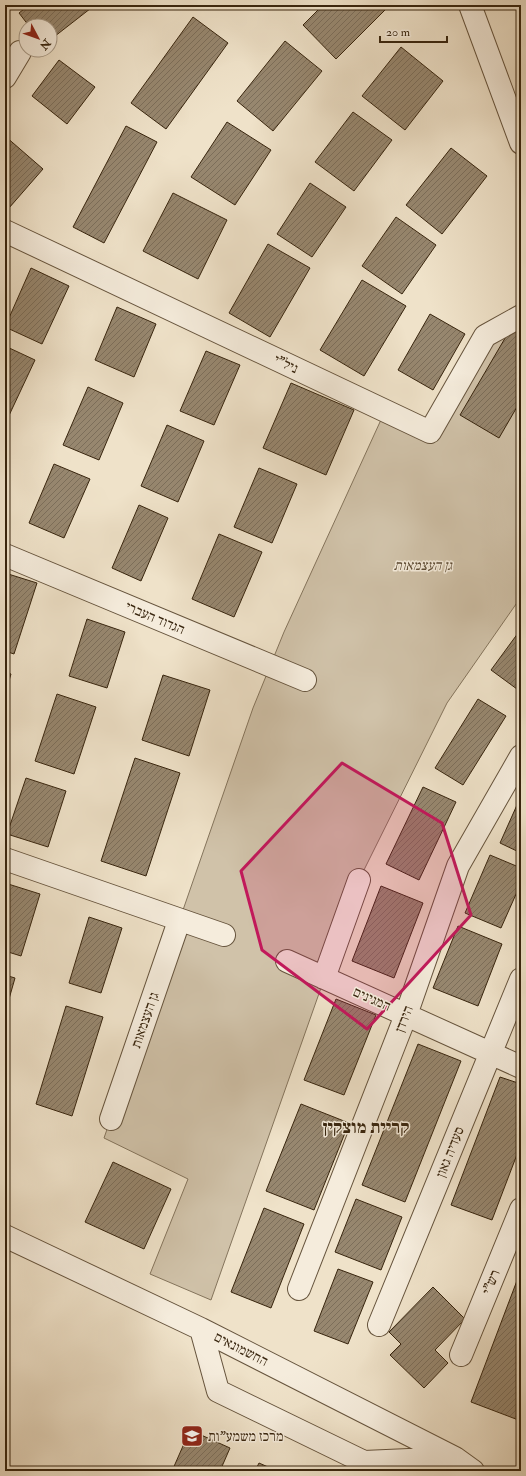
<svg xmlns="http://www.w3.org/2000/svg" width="526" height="1476" font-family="'IM FELL Double Pica','Frank Ruhl Libre',serif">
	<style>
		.green { fill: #d0c2a9; stroke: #84745c }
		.building { fill: url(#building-hatch); stroke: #38250e }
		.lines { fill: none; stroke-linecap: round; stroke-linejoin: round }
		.minor-casing { stroke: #66543d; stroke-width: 24 }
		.minor { stroke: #f5ecdc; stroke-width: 22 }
		.marked { fill: #c2185b; fill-opacity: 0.2; stroke: #c2185b; stroke-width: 3; stroke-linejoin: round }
		.labels { text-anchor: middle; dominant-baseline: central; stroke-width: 3; stroke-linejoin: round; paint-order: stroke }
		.street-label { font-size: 14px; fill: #38250e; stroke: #f5ecdc }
		.park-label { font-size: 14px; font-style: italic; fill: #5e4c35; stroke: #f5ecdc }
		.poi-label { font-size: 14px; fill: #38250e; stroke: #f5ecdc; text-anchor: start }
		.district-label { font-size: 18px; font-weight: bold; fill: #38250e; stroke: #f5ecdc }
	</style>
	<defs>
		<pattern id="building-hatch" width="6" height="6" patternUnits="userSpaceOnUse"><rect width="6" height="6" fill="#97876f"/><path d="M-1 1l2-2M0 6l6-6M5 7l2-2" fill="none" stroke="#7c6e5a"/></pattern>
	</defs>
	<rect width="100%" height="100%" fill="#efe2c9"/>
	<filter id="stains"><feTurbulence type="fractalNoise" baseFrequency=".005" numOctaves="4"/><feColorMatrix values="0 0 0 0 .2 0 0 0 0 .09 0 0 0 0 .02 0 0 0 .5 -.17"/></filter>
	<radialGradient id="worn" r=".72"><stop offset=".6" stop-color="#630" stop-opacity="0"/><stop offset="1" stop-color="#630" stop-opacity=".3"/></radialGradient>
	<path class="green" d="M521,316v281l-74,106 -88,177 -148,420 -61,-26 38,-95 -84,-41 149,-430 31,-76 101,-221 45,21 55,-96z"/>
	<path class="building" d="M29,5h66l-45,35v-14h-21l-10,-13z
		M323,5h67l-54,54 -33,-34z
		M193,17l35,26 -62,86 -35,-26z
		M285,41l37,30 -49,60 -36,-30z
		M401,47l42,34 -38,49 -43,-34z
		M59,60l36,27 -28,37 -35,-28z
		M353,112l39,28 -38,51 -39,-29z
		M227,122l44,28 -36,55 -44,-28z
		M126,126l31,16 -53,101 -31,-16z
		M5,136l38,33 -34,39 -4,-3z
		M451,148l36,28 -45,58 -36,-29z
		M310,183l36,24 -34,50 -35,-23z
		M173,193l54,27 -29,59 -55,-28z
		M396,217l40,28 -34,49 -40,-28z
		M268,244l42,24 -40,69 -41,-24z
		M31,268l38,18 -27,58 -37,-17z
		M362,280l44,26 -42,70 -44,-26z
		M117,307l39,17 -22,53 -39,-17z
		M430,314l35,20 -32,56 -35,-20z
		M511,328l10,6v66l-22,38 -39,-23z
		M5,346l30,14 -30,64z
		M206,351l34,14 -26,60 -34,-14z
		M291,383l63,27 -28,65 -63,-27z
		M88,387l35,16 -24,57 -36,-15z
		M167,425l37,16 -26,61 -37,-16z
		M54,464l36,15 -26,59 -35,-15z
		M259,468l38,16 -25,59 -38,-16z
		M139,505l29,13 -27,63 -29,-13z
		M219,534l43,18 -28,65 -42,-18z
		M5,573l32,10 -23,71 -9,-3z
		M87,619l38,13 -18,56 -38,-12z
		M521,629v63l-30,-22z
		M5,672l6,2 -6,20z
		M163,675l47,15 -21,66 -47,-16z
		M57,694l39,13 -22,67 -39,-13z
		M478,699l28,17 -43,69 -28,-17z
		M135,758l45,15 -34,103 -45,-15z
		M26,778l40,13 -18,56 -41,-13z
		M423,787l33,15 -37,78 -33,-16z
		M521,796v57l-21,-10z
		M490,855l31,13v15l-20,45 -36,-15z
		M5,883l35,11 -19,62 -16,-5z
		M381,886l42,17 -29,75 -42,-17z
		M89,917l33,11 -21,65 -32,-10z
		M458,926l44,18 -24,62 -45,-18z
		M5,975l10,3 -10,35z
		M336,999l40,16 -32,80 -40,-15z
		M66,1006l37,11 -31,99 -36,-12z
		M418,1044l43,17 -56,141 -43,-17z
		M500,1077l21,7v60l-29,76 -41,-15z
		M301,1104l48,19 -35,87 -48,-19z
		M113,1162l58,27 -27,60 -59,-27z
		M356,1199l46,18 -21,53 -46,-18z
		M264,1208l40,16 -33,84 -40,-16z
		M338,1269l35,13 -25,62 -34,-13z
		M521,1270v151l-50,-19z
		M433,1287l32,32 -30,31 13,13 -24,25 -34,-33 11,-11 -12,-12z
		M190,1430l40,18 -10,23h-48z
		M259,1463l18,8h-22z"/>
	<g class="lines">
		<g class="minor-casing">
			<path id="minor" d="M470,5l51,138
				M5,77l15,-25
				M5,231l425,201 55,-96 36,-20
				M5,555l300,125
				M5,859l219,76
				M287,961l234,106
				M324,978l35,-98
				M111,1119l68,-198
				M5,1236l196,93 254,129 18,13
				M299,1289l107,-274 52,-149 63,-110
				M379,1325l142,-346
				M201,1329l17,62 146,71 90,-4
				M461,1355l60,-146"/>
		</g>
		<use href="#minor" class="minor"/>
	</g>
	<path class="marked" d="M342,763l100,60 29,92 -104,114 -105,-79 -21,-79z"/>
	<defs>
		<g id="school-square" transform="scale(1.15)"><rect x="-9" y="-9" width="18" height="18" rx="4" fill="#8f2418" stroke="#f5ecdc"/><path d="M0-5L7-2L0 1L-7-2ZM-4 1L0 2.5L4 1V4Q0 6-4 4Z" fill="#fff"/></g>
	</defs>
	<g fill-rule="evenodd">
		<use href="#school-square" x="192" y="1436"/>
	</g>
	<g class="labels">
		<g class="street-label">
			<text transform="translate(286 364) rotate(25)">ניל"י</text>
			<text transform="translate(155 618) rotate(23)">הגדוד העברי</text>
			<text transform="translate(372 999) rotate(24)">המגינים</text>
			<text transform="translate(404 1019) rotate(-69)">הירדן</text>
			<text transform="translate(145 1020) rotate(-71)">גן העצמאות</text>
			<text transform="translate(450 1152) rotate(-68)">סעדיה גאון</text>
			<text transform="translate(491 1282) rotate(-68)">רש"י</text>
			<text transform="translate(241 1349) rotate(27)">החשמונאים</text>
		</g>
		<g class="park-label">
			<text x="423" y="565">גן העצמאות</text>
		</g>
		<g class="poi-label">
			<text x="208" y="1436">מרכז משמע"ות</text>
		</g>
		<g class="district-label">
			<text x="366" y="1127">קריית מוצקין</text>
		</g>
	</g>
	<rect width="526" height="1476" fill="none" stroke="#efe2c9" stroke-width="20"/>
	<rect x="6" y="6" width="514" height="1464" fill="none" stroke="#38250e" stroke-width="2"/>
	<rect x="10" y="10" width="506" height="1456" fill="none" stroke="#38250e"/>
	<g transform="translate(38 38) rotate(131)"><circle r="19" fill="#f5ecdc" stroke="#a99c8a"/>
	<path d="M0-3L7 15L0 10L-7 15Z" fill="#8f2418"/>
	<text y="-6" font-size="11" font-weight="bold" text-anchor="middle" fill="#38250e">N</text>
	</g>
	<path d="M380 36v6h67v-6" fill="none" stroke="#38250e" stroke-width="2"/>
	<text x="386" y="36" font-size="12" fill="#38250e" stroke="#f5ecdc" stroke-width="3" paint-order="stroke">20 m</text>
	<rect width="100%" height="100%" filter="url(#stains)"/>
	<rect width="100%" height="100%" fill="url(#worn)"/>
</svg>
